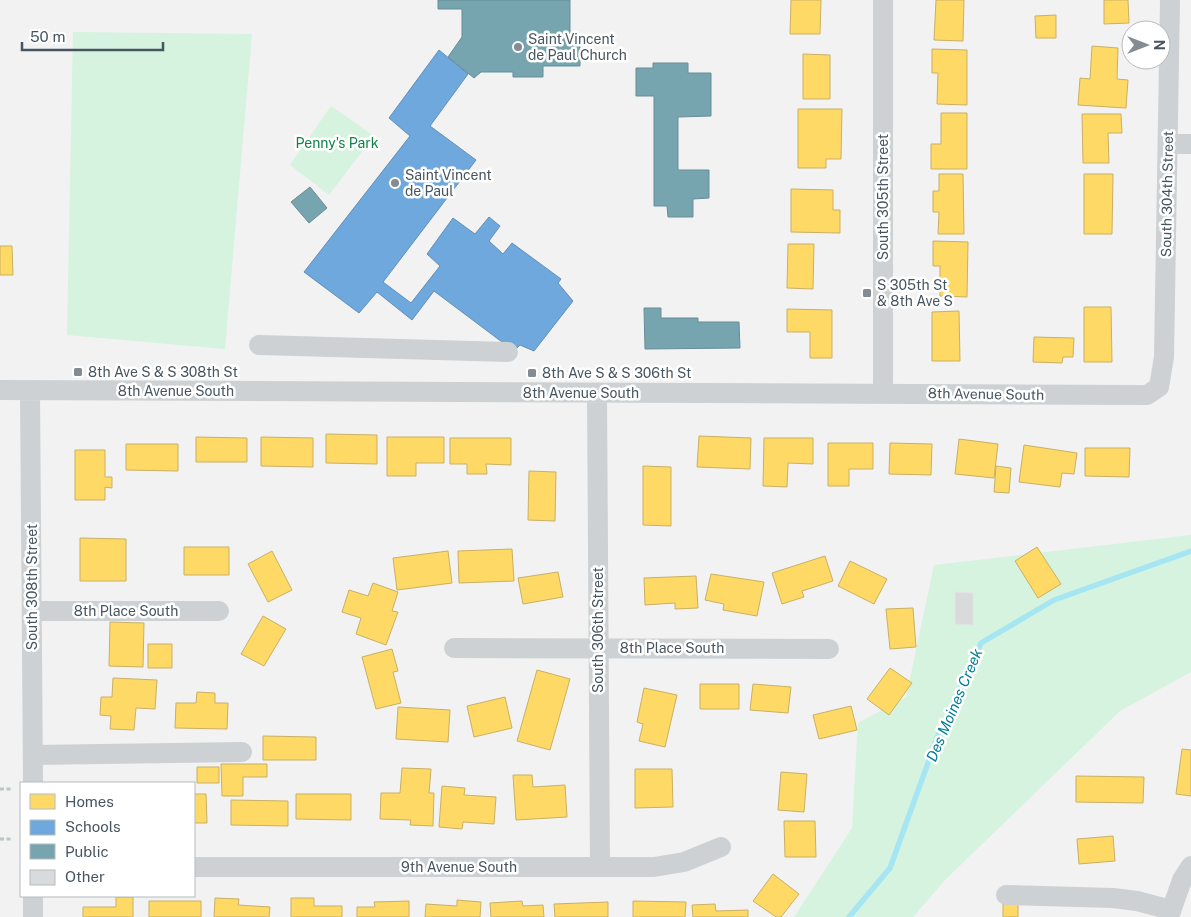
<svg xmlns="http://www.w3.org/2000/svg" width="1191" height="917" font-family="'Public Sans',sans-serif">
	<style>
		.green { fill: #d5f3df }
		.homes { fill: #ffd966; stroke: #c8b164 }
		.schools { fill: #6fa8dc; stroke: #638fb7 }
		.public { fill: #76a5af; stroke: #688d97 }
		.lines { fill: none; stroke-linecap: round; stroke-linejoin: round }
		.stream { stroke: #a6e6f3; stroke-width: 5.5 }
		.building { fill: #d9dadc; stroke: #e3e4e5 }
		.path { stroke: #bac8c2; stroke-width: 3; stroke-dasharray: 4 2.5; stroke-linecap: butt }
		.minor { stroke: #cdd1d3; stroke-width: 20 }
		.poi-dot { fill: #838c93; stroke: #fff; stroke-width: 2 }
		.labels { text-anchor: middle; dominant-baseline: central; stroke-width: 5; stroke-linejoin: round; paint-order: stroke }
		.poi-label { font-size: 14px; fill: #475560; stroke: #fff; text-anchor: start }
		.park-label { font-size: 14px; fill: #0f8445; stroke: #fff }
		.street-label { font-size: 14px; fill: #475560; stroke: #fff }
		.water-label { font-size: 15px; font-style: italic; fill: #037e98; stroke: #fff }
	</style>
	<rect width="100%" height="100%" fill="#f2f2f2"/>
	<path class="green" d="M73,32l179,2 -27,315 -158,-14z
		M331,106l43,30 -45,59 -39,-30z
		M1191,535v137l-71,39 -174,168 -33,38h-119l58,-89 6,-105 48,-26 28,-132z"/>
	<path class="homes" d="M791,0h30l-1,34h-30z
		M936,0h28l-1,41 -29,-1z
		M1104,0h24l1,23 -25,1z
		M1056,15v23h-20l-1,-22z
		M1092,46l26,2 -1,31 11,1 -2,28 -48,-3 2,-27 10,1z
		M932,49l35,1v55l-30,-1 1,-31h-6z
		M803,54l27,1v44h-27z
		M798,109h44l-1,50h-15v9h-28z
		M941,113h26v56h-36v-25h10z
		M1082,114h39l1,19h-14l1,30h-26z
		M939,174h24l1,60h-26l1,-22h-6v-21h6z
		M1084,174h29l-1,60h-28z
		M791,189l42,1v20h7v23l-49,-1z
		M933,241l35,1 -1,55 -27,-1v-30h-7z
		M788,244h26l-1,45 -26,-1z
		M0,246h12l1,29h-13z
		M1084,307h27l1,55h-28z
		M787,309l45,1v48h-22v-26h-23z
		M959,311l1,50h-28v-49z
		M1034,337l40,1 -1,19h-10l-1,6 -29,-1z
		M326,434l51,1v29l-51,-1z
		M699,436l52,2 -1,31 -53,-2z
		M196,437l51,1v24h-51z
		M261,437l52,1v29l-52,-1z
		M387,437h57v26h-28v13h-29z
		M450,438h61v27l-25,-1 1,10h-20v-10h-17z
		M764,438h49v26l-25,-1 -1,24 -24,-1z
		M959,439l39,5 -4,34 -39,-4z
		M828,443h45v26h-24v17h-21z
		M890,443l42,1 -1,31 -42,-1z
		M126,444h52v27l-52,-1z
		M1024,445l53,8 -3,21 -12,-1 -2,14 -41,-5z
		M1085,448h45l-1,29 -44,-1z
		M75,450h30v27h7v11l-7,-1v13h-30z
		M643,466l28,1v59l-28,-1z
		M996,466l15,2 -2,25 -15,-1z
		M529,471l27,1 -1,49 -27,-1z
		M80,538l46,1v42h-46z
		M184,547h45v28h-45z
		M1037,547l24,37 -23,14 -23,-37z
		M512,549l2,32 -55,2 -1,-32z
		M272,551l20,39 -24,12 -20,-38z
		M448,551l4,32 -55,7 -4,-32z
		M825,556l8,25 -31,10 2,6 -22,7 -10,-31z
		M850,561l37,18 -13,25 -36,-18z
		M558,572l5,25 -40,7 -5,-26z
		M711,574l53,8 -7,34 -34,-6 1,-6 -19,-4z
		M696,576l2,32 -23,1v-6l-30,2 -1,-27z
		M373,583l25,9 -6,19 6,1 -12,33 -30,-11 5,-16 -19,-6 7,-22 19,6z
		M913,608l3,39 -26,2 -4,-40z
		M263,616l23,13 -22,37 -23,-12z
		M110,622l34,1 -1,44 -34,-1z
		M148,644h24v24h-24z
		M392,649l6,22 -5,1 8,31 -25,6 -14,-52z
		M890,668l22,15 -23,32 -22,-16z
		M537,670l33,9 -20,71 -33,-9z
		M113,678l44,2 -2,29 -19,-1 -2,22 -24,-1 1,-13 -11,-1 1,-18h11z
		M700,684h39v25h-39z
		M753,684l38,3 -3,26 -38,-3z
		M644,688l33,7 -12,52 -26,-6 4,-17 -6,-2z
		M197,692l18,1v10h13l-1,26 -52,-1 1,-25h20z
		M505,697l7,31 -38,9 -7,-31z
		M851,706l6,24 -38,9 -6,-24z
		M398,707l52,3 -2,32 -52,-3z
		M263,736l53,1v23h-53z
		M1182,749l9,1v46l-15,-2z
		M221,764h46v13h-24v19h-21z
		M197,767h22v16h-22z
		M402,768l29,1 -2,24h5l-1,33 -23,-1 1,-5 -31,-1 1,-26h19z
		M635,769h37l1,38 -38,1z
		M781,772l26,2 -3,38 -26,-2z
		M513,775h19l1,12 32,-2 2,32 -51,3z
		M1076,776l68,1 -1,26 -67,-1z
		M442,786l23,2 -1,7 32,2 -2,27 -31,-2 -1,7 -23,-2z
		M194,794h12l1,29h-13z
		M296,794h55v26l-55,-1z
		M231,800l57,1v25l-57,-1z
		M784,821h31l1,36h-31z
		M1113,836l2,25 -36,3 -2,-25z
		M773,874l26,20 -18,23h-5l-23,-16z
		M116,897h17v20h-50v-10h33z
		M215,898l24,1 -1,6 32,2 -1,10h-55z
		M291,898h23v8h28v11h-51z
		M457,900l24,2 -1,15h-55l1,-13 31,2z
		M149,901h52v16h-52z
		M409,901v16h-52v-10h18l-1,-5z
		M522,901l1,5 20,-1 1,12h-53l-1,-14z
		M633,901l53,1 -1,15h-52z
		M1003,901h15v16h-15z
		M608,902v15h-53l-1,-13z
		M715,904l1,7 32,-1v7h-55l-1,-12z"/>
	<path class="schools" d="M439,50l29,24 -38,52 46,34 -93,122 28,21 29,-37 -13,-12 26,-36 22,16 14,-17 11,9 -11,15 14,13 9,-11 49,36 -3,4 15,18 -39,50 -14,-6 -6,6 -80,-60 -22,29 -35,-28 -18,21 -55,-41 106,-136 -21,-18z"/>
	<path class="public" d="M438,0h132v37h10v29h-37v11h-30v-5h-32l-7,6 -26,-21 14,-20v-28h-24z
		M653,63h35v10h23v43l-33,1v53h31v28l-16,1v18h-25l-1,-11h-13v-110h-18v-28h17z
		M310,187l17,21 -18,15 -18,-21z
		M644,308h17v10h37v4h41l1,26 -95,1z"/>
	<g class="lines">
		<path class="stream" d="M849,917l41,-49 47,-130 44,-95 73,-43 137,-49"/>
	</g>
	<path class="building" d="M955,592l18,1v32l-18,-1z"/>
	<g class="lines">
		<path class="path" d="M0,789h11
			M0,839h11"/>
		<path class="minor" d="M1168,144h23
			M259,345l249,7
			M0,390l1147,5 12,-8 5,-30 6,-357
			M30,390l3,393
			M597,393l3,474
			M883,394v-394
			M33,611h186
			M454,648l375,1
			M33,755l209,-3
			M194,867h460l30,-5 37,-15
			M1006,895l107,3 24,3 34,9
			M33,896v21
			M1169,917l13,-37 9,-14"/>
	</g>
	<g class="poi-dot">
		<circle cx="518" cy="47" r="5"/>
		<circle cx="395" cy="183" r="5"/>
		<rect x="862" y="288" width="10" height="10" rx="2.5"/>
		<rect x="73" y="367" width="10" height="10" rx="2.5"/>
		<rect x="527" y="368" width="10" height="10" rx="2.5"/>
	</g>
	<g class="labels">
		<g class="poi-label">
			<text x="528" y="39">Saint Vincent<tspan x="528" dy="16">de Paul Church</tspan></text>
			<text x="405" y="175">Saint Vincent<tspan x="405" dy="16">de Paul</tspan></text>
			<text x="877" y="285">S 305th St<tspan x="877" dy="16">&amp; 8th Ave S</tspan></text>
			<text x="88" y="372">8th Ave S &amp; S 308th St</text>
			<text x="542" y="373">8th Ave S &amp; S 306th St</text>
		</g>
		<g class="park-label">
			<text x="337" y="143">Penny's Park</text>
		</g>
		<g class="street-label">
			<text transform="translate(1167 194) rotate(-89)">South 304th Street</text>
			<text transform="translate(883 197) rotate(-90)">South 305th Street</text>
			<text x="176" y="391">8th Avenue South</text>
			<text x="581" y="393">8th Avenue South</text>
			<text transform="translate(986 394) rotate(1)">8th Avenue South</text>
			<text transform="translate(32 587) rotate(-90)">South 308th Street</text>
			<text x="126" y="611">8th Place South</text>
			<text transform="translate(598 630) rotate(-90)">South 306th Street</text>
			<text x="672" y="648">8th Place South</text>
			<text x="459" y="867">9th Avenue South</text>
		</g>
		<g class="water-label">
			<text transform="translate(954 705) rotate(-67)">Des Moines Creek</text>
		</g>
	</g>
	<rect x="20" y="782" width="175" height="115" fill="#ffffff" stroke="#b5bbbf"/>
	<rect x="30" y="794" width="25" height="15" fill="#ffd966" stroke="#b5bbbf"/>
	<text x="65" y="807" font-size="15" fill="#475560">Homes</text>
	<rect x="30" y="820" width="25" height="15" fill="#6fa8dc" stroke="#b5bbbf"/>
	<text x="65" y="832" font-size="15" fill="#475560">Schools</text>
	<rect x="30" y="844" width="25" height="15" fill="#76a5af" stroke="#b5bbbf"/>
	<text x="65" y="857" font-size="15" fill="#475560">Public</text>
	<rect x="30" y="870" width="25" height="15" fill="#d9dadc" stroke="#b5bbbf"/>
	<text x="65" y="882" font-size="15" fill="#475560">Other</text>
	<g transform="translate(1146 45) rotate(90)"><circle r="24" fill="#ffffff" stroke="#b5bbbf"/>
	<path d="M0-4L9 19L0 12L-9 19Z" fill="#838c93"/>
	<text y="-8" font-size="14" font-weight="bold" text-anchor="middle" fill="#475560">N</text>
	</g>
	<path d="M22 42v8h141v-8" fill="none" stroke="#475560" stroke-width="2.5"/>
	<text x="30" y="42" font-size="15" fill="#475560" stroke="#ffffff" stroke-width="4" paint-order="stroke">50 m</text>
</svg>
